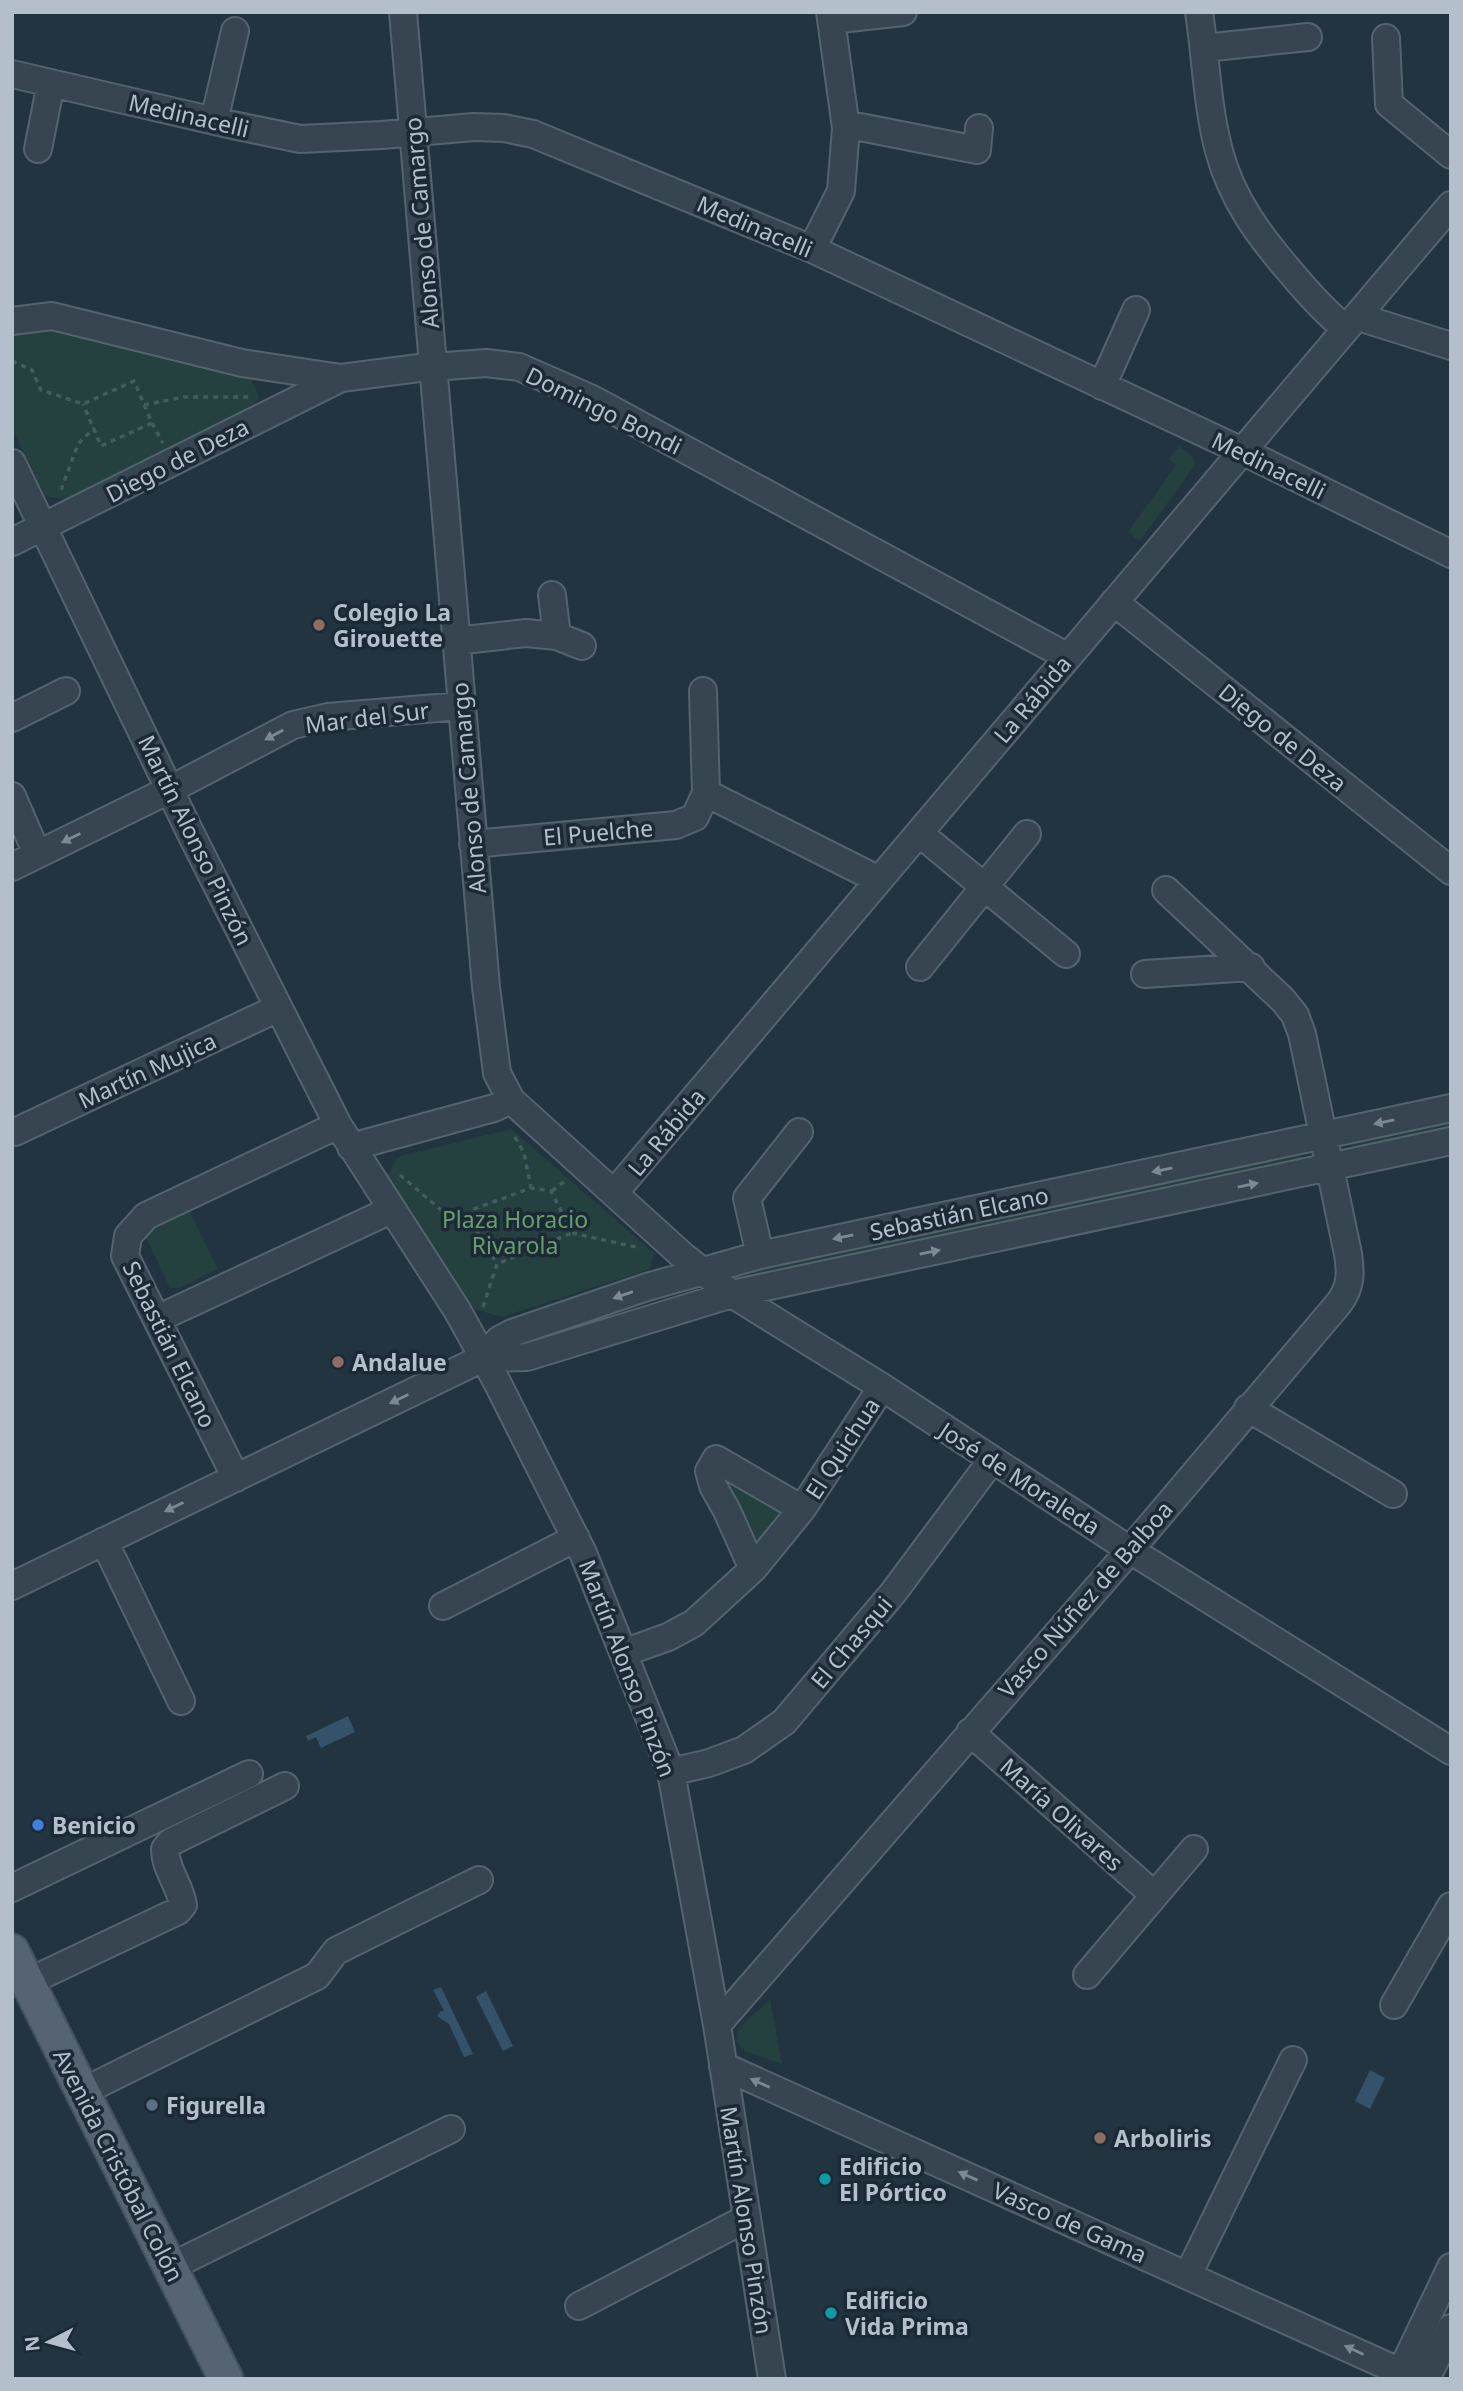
<svg xmlns="http://www.w3.org/2000/svg" width="1463" height="2391" font-family="'Noto Sans',sans-serif">
	<style>
		.green { fill: #244140 }
		.water { fill: #345269 }
		.lines { fill: none; stroke-linecap: round; stroke-linejoin: round }
		.minor-casing { stroke: #55636e; stroke-width: 30 }
		.major-casing { stroke: #43515c; stroke-width: 37 }
		.path { stroke: #425d5c; stroke-width: 3.5; stroke-dasharray: 5 5; stroke-linecap: butt }
		.minor { stroke: #374550; stroke-width: 26 }
		.major { stroke: #556470; stroke-width: 33 }
		.oneway { fill: #7b8994 }
		.education-dot { fill: #8d6e63; stroke: #1c2a35; stroke-width: 2.5 }
		.shop-dot { fill: #3f7fe0; stroke: #1c2a35; stroke-width: 2.5 }
		.service-dot { fill: #5c6f8a; stroke: #1c2a35; stroke-width: 2.5 }
		.culture-dot { fill: #0f9aa8; stroke: #1c2a35; stroke-width: 2.5 }
		.labels { text-anchor: middle; dominant-baseline: central; stroke-width: 7; stroke-linejoin: round; paint-order: stroke }
		.street-label { font-size: 23px; fill: #b3c0cb; stroke: #1c2a35 }
		.poi-label { font-size: 23px; font-weight: bold; fill: #b3c0cb; stroke: #1c2a35; text-anchor: start }
		.park-label { font-size: 23px; fill: #689e6c; stroke: #1c2a35 }
	</style>
	<rect width="100%" height="100%" fill="#223440"/>
	<path class="green" d="M48,327l203,52 8,18 -9,14 -180,88 -24,-2 -34,-68v-96z
		M1179,446l14,11 2,8 -55,76 -12,-9 48,-67 -7,-6z
		M1451,1113v14l-98,20 -6,-6z
		M511,1129l143,124 -4,16 -148,48 -28,-8 -88,-129 11,-23z
		M1302,1150l-1,9 -5,3 -529,111 -13,1 -6,-4z
		M184,1200l34,69 -38,19h-10l-27,-57z
		M718,1465l75,47 -38,46z
		M770,1999l12,65 -37,-13 -8,-9 1,-13z"/>
	<path class="water" d="M348,1716l7,16 -34,16 -5,-11 -8,4 -2,-5z
		M441,1987l32,67 -9,3 -15,-33 -12,-8 4,-5h3l-11,-21z
		M486,1991l27,55 -10,5 -27,-54z
		M1370,2070l15,8 -15,31 -15,-8z"/>
	<g class="lines">
		<g class="minor-casing">
			<path id="minor" d="M403,12l83,975 11,86 14,27 172,156 49,38 150,93 248,163 321,201
				M1199,12c7,46 8,94 20,139 13,49 41,86 74,124 16,19 33,38 53,54
				M831,20l72,-8
				M1386,38l3,66 62,51
				M1204,48l104,-11
				M12,74l211,49 77,16 82,-4 92,-8 30,1 29,6 279,115 430,202 209,103
				M214,121l21,-90
				M846,128l14,-1 117,23 2,-22
				M38,149l13,-66
				M812,249l29,-58 5,-63 -16,-116
				M1359,314l9,6 83,26
				M12,321l40,-5 190,47 99,15 78,-10 67,-5 33,4 73,32 476,258
				M1102,386l34,-76
				M12,463l178,369 148,293 119,185 40,72 86,171 88,219 46,253 55,354
				M12,542l329,-164
				M552,595l5,41
				M1114,602l337,269
				M455,641l71,-8 31,3 25,10
				M12,718l54,-27
				M706,793l173,87
				M12,796l25,58
				M919,833l147,121
				M473,844l203,-19 19,-8 11,-24 -3,-102
				M12,867l159,-78 122,-64 35,-8 133,-11
				M920,967l107,-133
				M1145,974l106,-7
				M15,1132l263,-124
				M351,1147l143,-39 17,-8
				M614,1193l837,-988
				M760,1255l-13,-57 52,-66
				M157,1319l234,-109
				M483,1358l44,-1 205,-63 719,-153
				M1248,1408l145,86
				M236,1478l-111,-222 3,-20 18,-20 192,-91
				M104,1541l77,160
				M753,1569l-26,-58 -14,-25 -4,-15 7,-12 86,50
				M12,1586l471,-228 16,-18 13,-7 135,-46 113,-32 691,-147
				M443,1606l133,-68
				M623,1653l45,-16 26,-14 59,-54 49,-60 80,-122
				M970,1732l184,163
				M671,1772l38,-9 35,-13 40,-28 109,-129 99,-133
				M12,1888l237,-114
				M1087,1975l107,-126
				M28,1982l150,-71 5,-6c-3,-20 -18,-36 -18,-56l6,-7 114,-56
				M1394,2005l57,-99
				M717,2025l413,-475 209,-247c12,-16 12,-30 9,-49l-46,-220 -7,-19 -12,-15 -117,-110
				M723,2066l693,313
				M82,2092l235,-116 19,-25 143,-71
				M170,2267l281,-138
				M1188,2275l105,-215
				M579,2306l168,-88
				M1401,2372l50,-105
				M1426,2379l25,-51"/>
		</g>
		<g class="major-casing">
			<path id="major" d="M12,1951l214,428"/>
		</g>
		<path class="path" d="M12,361l20,9 9,20 42,14 51,-23 18,42 -51,23 -18,-42
			M144,405l40,-8h65
			M152,423l11,20
			M61,490l17,-46 16,-16
			M515,1137l9,16 7,35
			M400,1175l41,35 27,7
			M552,1191l13,-10
			M572,1233l64,14
			M483,1307l14,-43 -29,-47 6,-8 57,-21 20,3 21,42 -75,31"/>
		<use href="#minor" class="minor"/>
		<use href="#major" class="major"/>
	</g>
	<defs><path id="oneway-solid" d="M-6-.8H1V-3.2L6.5 0L1 3.2V.8H-6Z" transform="scale(1.75)"/></defs>
	<g class="oneway">
		<use href="#oneway-solid" transform="translate(274 735) rotate(152)"/>
		<use href="#oneway-solid" transform="translate(71 838) rotate(154)"/>
		<use href="#oneway-solid" transform="translate(1384 1122) rotate(168)"/>
		<use href="#oneway-solid" transform="translate(1162 1170) rotate(168)"/>
		<use href="#oneway-solid" transform="translate(1248 1185) rotate(-12)"/>
		<use href="#oneway-solid" transform="translate(843 1237) rotate(168)"/>
		<use href="#oneway-solid" transform="translate(930 1252) rotate(-12)"/>
		<use href="#oneway-solid" transform="translate(623 1295) rotate(161)"/>
		<use href="#oneway-solid" transform="translate(399 1399) rotate(154)"/>
		<use href="#oneway-solid" transform="translate(174 1507) rotate(154)"/>
		<use href="#oneway-solid" transform="translate(760 2083) rotate(-156)"/>
		<use href="#oneway-solid" transform="translate(968 2176) rotate(-156)"/>
		<use href="#oneway-solid" transform="translate(1354 2350) rotate(-155)"/>
	</g>
	<g class="education-dot">
		<circle cx="319" cy="625" r="7"/>
		<circle cx="338" cy="1362" r="7"/>
		<circle cx="1100" cy="2138" r="7"/>
	</g>
	<circle class="shop-dot" cx="38" cy="1825" r="7"/>
	<circle class="service-dot" cx="152" cy="2105" r="7"/>
	<g class="culture-dot">
		<circle cx="825" cy="2179" r="7"/>
		<circle cx="831" cy="2313" r="7"/>
	</g>
	<g class="labels">
		<g class="street-label">
			<text transform="translate(189 115) rotate(13)">Medinacelli</text>
			<text transform="translate(421 223) rotate(-95)">Alonso de Camargo</text>
			<text transform="translate(755 226) rotate(23)">Medinacelli</text>
			<text transform="translate(604 410) rotate(26)">Domingo Bondi</text>
			<text transform="translate(177 460) rotate(-27)">Diego de Deza</text>
			<text transform="translate(1269 465) rotate(26)">Medinacelli</text>
			<text transform="translate(1032 699) rotate(-50)">La Rábida</text>
			<text transform="translate(367 717) rotate(-7)">Mar del Sur</text>
			<text transform="translate(1283 737) rotate(39)">Diego de Deza</text>
			<text transform="translate(468 788) rotate(-95)">Alonso de Camargo</text>
			<text transform="translate(598 832) rotate(-5)">El Puelche</text>
			<text transform="translate(196 840) rotate(64)">Martín Alonso Pinzón</text>
			<text transform="translate(147 1070) rotate(-25)">Martín Mujica</text>
			<text transform="translate(666 1132) rotate(-50)">La Rábida</text>
			<text transform="translate(959 1213) rotate(-12)">Sebastián Elcano</text>
			<text transform="translate(170 1344) rotate(64)">Sebastián Elcano</text>
			<text transform="translate(842 1448) rotate(-57)">El Quichua</text>
			<text transform="translate(1020 1478) rotate(33)">José de Moraleda</text>
			<text transform="translate(1085 1599) rotate(-49)">Vasco Núñez de Balboa</text>
			<text transform="translate(851 1642) rotate(-50)">El Chasqui</text>
			<text transform="translate(628 1668) rotate(69)">Martín Alonso Pinzón</text>
			<text transform="translate(1062 1814) rotate(42)">María Olivares</text>
			<text transform="translate(119 2165) rotate(63)">Avenida Cristóbal Colón</text>
			<text transform="translate(747 2220) rotate(81)">Martín Alonso Pinzón</text>
			<text transform="translate(1070 2222) rotate(24)">Vasco de Gama</text>
		</g>
		<g class="poi-label">
			<text x="333" y="612">Colegio La<tspan x="333" dy="26">Girouette</tspan></text>
			<text x="352" y="1362">Andalue</text>
			<text x="52" y="1825">Benicio</text>
			<text x="166" y="2105">Figurella</text>
			<text x="1114" y="2138">Arboliris</text>
			<text x="839" y="2166">Edificio<tspan x="839" dy="26">El Pórtico</tspan></text>
			<text x="845" y="2300">Edificio<tspan x="845" dy="26">Vida Prima</tspan></text>
		</g>
		<g class="park-label">
			<text x="515" y="1219">Plaza Horacio<tspan x="515" dy="26">Rivarola</tspan></text>
		</g>
	</g>
	<rect width="1463" height="2391" fill="none" stroke="#b3c0cb" stroke-width="28"/>
	<g transform="translate(49 2342) rotate(264)" stroke="#1c2a35" stroke-width="5" paint-order="stroke">
	<path d="M0-5L12 26L0 18L-12 26Z" fill="#b3c0cb"/>
	<text y="-10" font-size="19" font-weight="bold" text-anchor="middle" fill="#b3c0cb">N</text>
	</g>
</svg>
